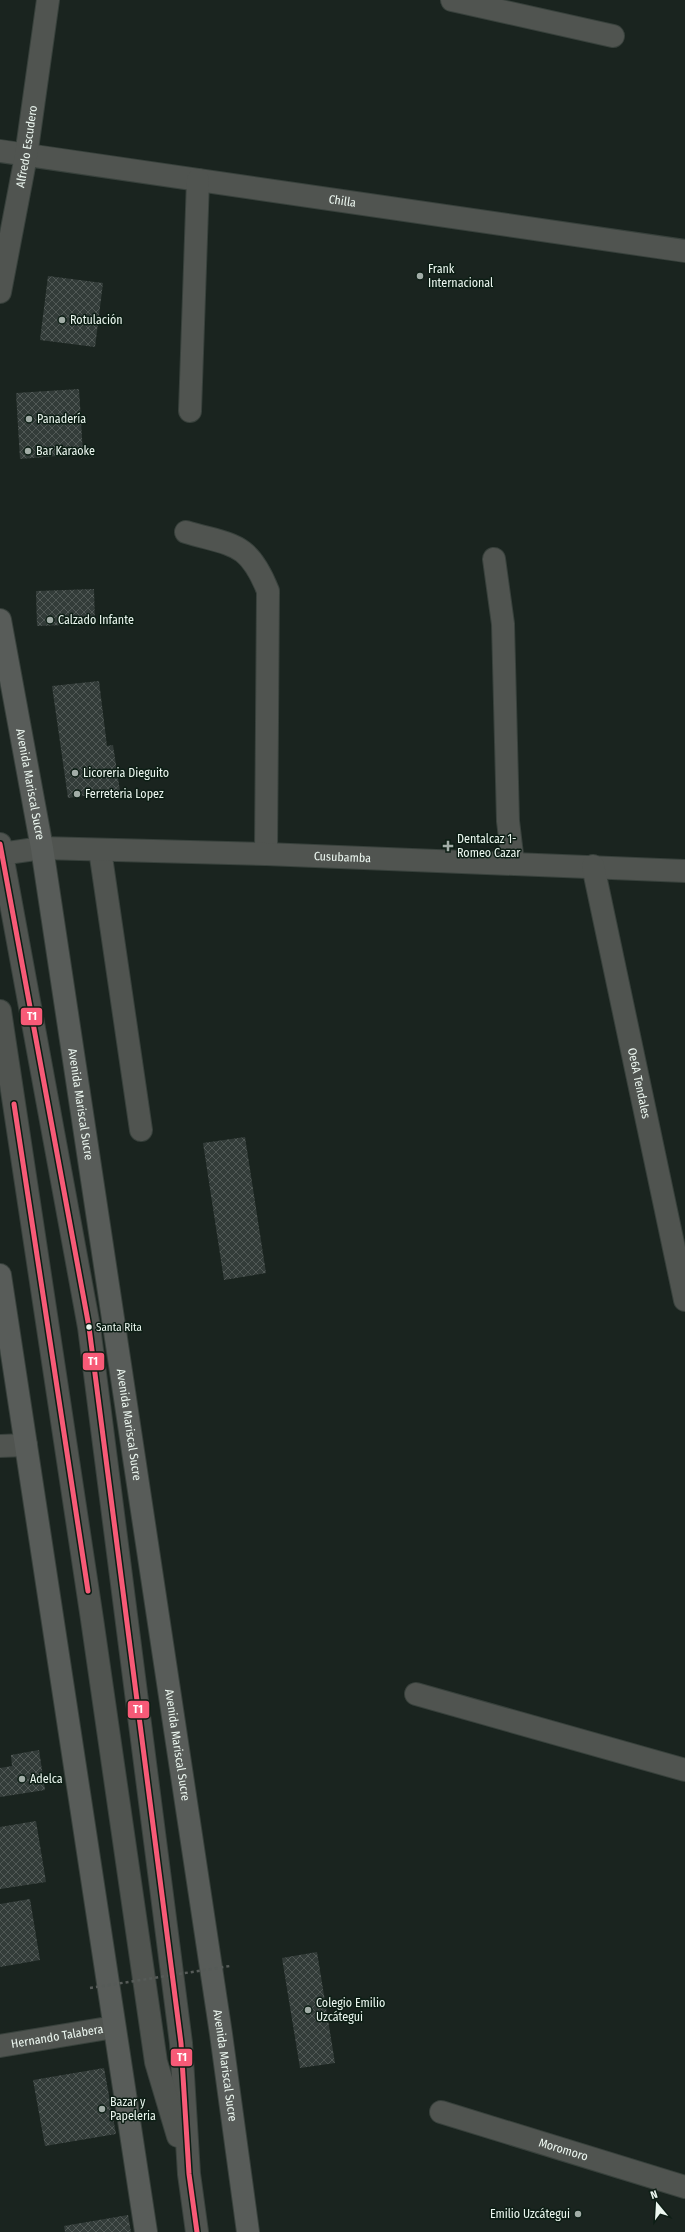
<svg xmlns="http://www.w3.org/2000/svg" width="685" height="2232" font-family="'Fira Sans Condensed',sans-serif">
	<style>
		.building { fill: url(#building-cross-hatch) }
		.lines { fill: none; stroke-linecap: round; stroke-linejoin: round }
		.minor-casing { stroke: #38413c; stroke-width: 24 }
		.major-casing { stroke: #38413c; stroke-width: 24 }
		.minor { stroke: #505450; stroke-width: 22 }
		.major { stroke: #585c59; stroke-width: 22 }
		.path-bridge { stroke: #565b58; stroke-width: 2.5; stroke-dasharray: 3 3; stroke-linecap: butt }
		.bus-1-casing { stroke: #0d1e15; stroke-width: 8 }
		.bus-1 { stroke: #f75a77; stroke-width: 5 }
		.poi-dot { fill: #a2ada7; stroke: #0d1e15; stroke-width: 1.5 }
		.bus-dot { fill: #ecf7f0; stroke: #0d1e15; stroke-width: 1.5 }
		.labels { text-anchor: middle; dominant-baseline: central; stroke-width: 3; stroke-linejoin: round; paint-order: stroke }
		.bus-label { font-size: 11px; fill: #ecf7f0; stroke: #0d1e15; text-anchor: start }
		.street-label { font-size: 12px; fill: #ecf7f0; stroke: #0d1e15 }
		.poi-label { font-size: 12px; fill: #ecf7f0; stroke: #0d1e15; text-anchor: start }
		.line-badge { stroke: #0d1e15; stroke-width: 1.5 }
		.badge-label { font-size: 11px; text-anchor: middle; font-weight: bold; fill: #fff }
	</style>
	<defs>
		<pattern id="building-cross-hatch" width="8" height="8" patternUnits="userSpaceOnUse"><rect width="8" height="8" fill="#333c39"/><path d="M0 0l8 8M0 8l8-8" fill="none" stroke="#515956"/></pattern>
	</defs>
	<rect width="100%" height="100%" fill="#1a241f"/>
	<path class="building" d="M48,276l55,7 -8,64 -55,-7z
		M79,389l4,65 -63,5 -4,-66z
		M94,589l1,35 -58,2 -1,-35z
		M99,681l8,65 6,-1 7,46 -52,7 -16,-112z
		M245,1137l21,136 -42,7 -21,-137z
		M39,1750l6,40 -45,7v-29l12,-2 -1,-11z
		M36,1821l10,61 -46,7v-62z
		M30,1899l10,61 -40,7v-63z
		M317,1952l18,111 -35,5 -18,-110z
		M104,2068l12,66 -71,12 -12,-66z
		M128,2215l3,17h-66l-1,-6z"/>
	<g class="lines">
		<g class="minor-casing">
			<g id="minor">
				<path d="M452,0l161,36"/>
				<path id="s1" d="M0,151l685,100"/>
				<path id="s2" d="M0,292l26,-136 22,-156"/>
				<path d="M190,411l8,-231"/>
				<path d="M186,532c47,14 62,9 82,59l-2,263"/>
				<path d="M494,559l9,65 5,197 5,42"/>
				<path d="M0,844l89,483 92,716 8,131 8,58"/>
				<path d="M100,850l41,280"/>
				<path id="s3" d="M0,854l42,-6 224,6 419,17"/>
				<path id="s4" d="M593,866l92,434"/>
				<path d="M0,1011l92,608 64,443 22,74"/>
				<path d="M0,1446l26,-1"/>
				<path d="M416,1694l269,76"/>
				<path id="s5" d="M0,2046l114,-19"/>
				<path id="s6" d="M441,2112l244,75"/>
			</g>
		</g>
		<g class="major-casing">
			<g id="major">
				<path id="s7" d="M0,620l42,228 179,1186 27,198"/>
				<path d="M0,1275l146,957"/>
			</g>
		</g>
		<use href="#minor" class="minor"/>
		<use href="#major" class="major"/>
		<path class="path-bridge" d="M90,1988l140,-22"/>
		<g class="bus-1-casing">
			<path id="bus-1" d="M0,844l89,483 92,716 8,131 8,58
				M14,1104l74,487"/>
		</g>
		<use href="#bus-1" class="bus-1"/>
	</g>
	<g class="poi-dot">
		<circle cx="420" cy="276" r="4"/>
		<circle cx="62" cy="320" r="4"/>
		<circle cx="29" cy="419" r="4"/>
		<circle cx="28" cy="451" r="4"/>
		<circle cx="50" cy="620" r="4"/>
		<circle cx="75" cy="773" r="4"/>
		<circle cx="77" cy="794" r="4"/>
		<path d="M446 840h4v4h4v4h-4v4h-4v-4h-4v-4h4z"/>
		<circle cx="22" cy="1779" r="4"/>
		<circle cx="308" cy="2010" r="4"/>
		<circle cx="102" cy="2109" r="4"/>
		<circle cx="578" cy="2214" r="4"/>
	</g>
	<circle class="bus-dot" cx="89" cy="1327" r="3.5"/>
	<g class="labels">
		<g class="bus-label">
			<text x="96" y="1327">Santa Rita</text>
		</g>
		<g class="street-label">
			<text stroke="none"><textPath href="#s2" startOffset="148">Alfredo Escudero</textPath></text>
			<text stroke="none"><textPath href="#s1" startOffset="346">Chilla</textPath></text>
			<text stroke="none"><textPath href="#s7" startOffset="167">Avenida Mariscal Sucre</textPath></text>
			<text stroke="none"><textPath href="#s3" startOffset="343">Cusubamba</textPath></text>
			<text stroke="none"><textPath href="#s4" startOffset="222">Oe6A Tendales</textPath></text>
			<text stroke="none"><textPath href="#s7" startOffset="491">Avenida Mariscal Sucre</textPath></text>
			<text stroke="none"><textPath href="#s7" startOffset="815">Avenida Mariscal Sucre</textPath></text>
			<text stroke="none"><textPath href="#s7" startOffset="1139">Avenida Mariscal Sucre</textPath></text>
			<text stroke="none"><textPath href="#s5" startOffset="58">Hernando Talabera</textPath></text>
			<text stroke="none"><textPath href="#s7" startOffset="1463">Avenida Mariscal Sucre</textPath></text>
			<text stroke="none"><textPath href="#s6" startOffset="128">Moromoro</textPath></text>
		</g>
		<g class="poi-label">
			<text x="428" y="269">Frank<tspan x="428" dy="14">Internacional</tspan></text>
			<text x="70" y="320">Rotulación</text>
			<text x="37" y="419">Panadería</text>
			<text x="36" y="451">Bar Karaoke</text>
			<text x="58" y="620">Calzado Infante</text>
			<text x="83" y="773">Licoreria Dieguito</text>
			<text x="85" y="794">Ferreteria Lopez</text>
			<text x="457" y="839">Dentalcaz 1-<tspan x="457" dy="14">Romeo Cazar</tspan></text>
			<text x="30" y="1779">Adelca</text>
			<text x="316" y="2003">Colegio Emilio<tspan x="316" dy="14">Uzcátegui</tspan></text>
			<text x="110" y="2102">Bazar y<tspan x="110" dy="14">Papeleria</tspan></text>
			<text x="570" y="2214" text-anchor="end">Emilio Uzcátegui</text>
		</g>
	</g>
	<g class="line-badge">
		<rect x="20" y="1007" width="23" height="19" rx="4" fill="#f75a77"/>
		<rect x="82" y="1352" width="23" height="19" rx="4" fill="#f75a77"/>
		<rect x="127" y="1700" width="23" height="19" rx="4" fill="#f75a77"/>
		<rect x="170" y="2048" width="23" height="19" rx="4" fill="#f75a77"/>
	</g>
	<g class="badge-label">
		<text x="32" y="1020">T1</text>
		<text x="93" y="1365">T1</text>
		<text x="138" y="1713">T1</text>
		<text x="182" y="2061">T1</text>
	</g>
	<g transform="translate(657 2204) rotate(342)" stroke="#0d1e15" stroke-width="3" paint-order="stroke">
	<path d="M0-3L7 15L0 10L-7 15Z" fill="#ecf7f0"/>
	<text y="-6" font-size="11" font-weight="bold" text-anchor="middle" fill="#ecf7f0">N</text>
	</g>
</svg>
